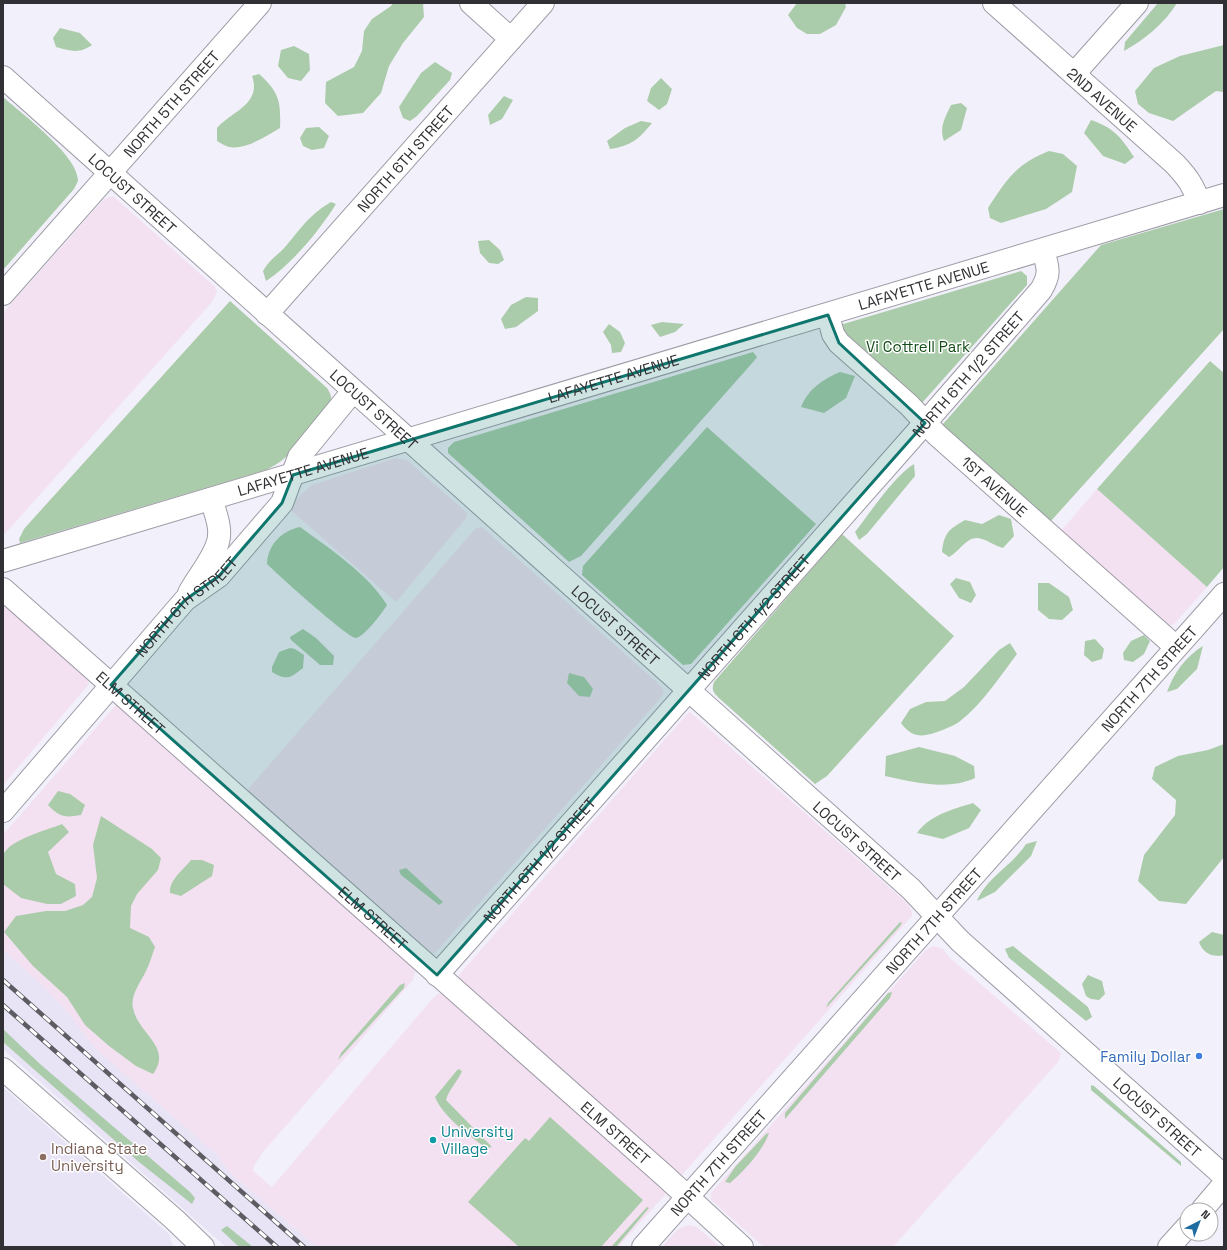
<svg xmlns="http://www.w3.org/2000/svg" width="1227" height="1250" font-family="'Space Grotesk',sans-serif">
	<style>
		.commercial { fill: #f3e1f2 }
		.built { fill: #e8e3f5 }
		.green { fill: #abccaa }
		.lines { fill: none; stroke-linecap: round; stroke-linejoin: round }
		.minor-casing { stroke: #9e9ca6; stroke-width: 24 }
		.minor { stroke: #fff; stroke-width: 22 }
		.rail-casing { stroke: #5d5c62; stroke-width: 4.5 }
		.rail { stroke: #fff; stroke-width: 3; stroke-dasharray: 9; stroke-linecap: butt }
		.marked { fill: #0f766e; fill-opacity: 0.2; stroke: #0f766e; stroke-width: 3; stroke-linejoin: round }
		.shop-dot { fill: #3f7fe0; stroke: #fff; stroke-width: 1.5 }
		.culture-dot { fill: #0f9aa8; stroke: #fff; stroke-width: 1.5 }
		.education-dot { fill: #8d6e63; stroke: #fff; stroke-width: 1.5 }
		.labels { text-anchor: middle; dominant-baseline: central; stroke-width: 3; stroke-linejoin: round; paint-order: stroke }
		.street-label { font-size: 15px; fill: #313034; stroke: #fff }
		.park-label { font-size: 15px; fill: #134c18; stroke: #fff }
		.shop-label { font-size: 15px; fill: #366cbe; stroke: #fff; text-anchor: end }
		.culture-label { font-size: 15px; fill: #0d838f; stroke: #fff; text-anchor: start }
		.education-label { font-size: 15px; fill: #785e54; stroke: #fff; text-anchor: start }
	</style>
	<rect width="100%" height="100%" fill="#f2f0fa"/>
	<path class="commercial" d="M113,196l102,91 2,5 -5,10 -209,234v-223l101,-114z
		M396,458l11,2 60,53v4l-71,85 -109,-95 25,-22z
		M1097,489l110,98 -33,37 -6,2 -107,-95z
		M482,527l180,160 2,7 -228,258 -5,2 -4,-2 -179,-159 1,-5 227,-260z
		M3,604l85,76 1,4 -86,101z
		M115,706l4,1 297,262 -3,11 -150,172 -9,14 -1,5 19,16 161,-189 5,-4 6,-1 222,198 -1,4 -47,52h-301l-87,-74 -14,-19 -118,-103 -34,-43 -23,-24 -38,-34v-115z
		M690,712l217,191 5,8v5l-231,260h-3l-219,-196 -1,-4 230,-263z
		M933,946l10,3 6,8 112,96 -3,9 -165,185h-129l-53,-47v-7l214,-242z
		M689,1225l8,2 23,20h-58l14,-16 6,-4z"/>
	<path class="built" d="M3,950l38,34 23,24 34,43 118,103 14,19 87,74h-91l-223,-198z
		M3,1087l167,148 3,12h-170z"/>
	<path class="green" d="M393,3h30l1,14 -21,26 -14,23 -8,27 -18,20 -25,3 -13,-13 1,-21 28,-15 8,-16 2,-20 8,-12 19,-13z
		M797,3h48l1,4 -10,18 -16,9h-13l-10,-6 -9,-13z
		M1158,3h19c-12,20 -33,37 -53,48l1,-9z
		M60,28l20,5 12,12c-13,9 -21,6 -36,2l-3,-9z
		M1224,45v47l-8,-1 -43,30 -24,-8 -11,-9 -3,-13 19,-23 26,-12z
		M294,46l15,8 1,16 -9,11 -13,-3 -10,-12 3,-16z
		M435,62l17,11 -2,7 -33,36 -7,5 -7,-3 -4,-11 22,-34z
		M259,74c20,18 22,27 21,54 -14,8 -34,22 -51,19 -4,-1 -8,-4 -12,-6v-13c15,-17 45,-24 35,-52z
		M661,78l11,11 -5,15 -8,6 -12,-9 4,-13z
		M504,96l9,4 -11,19 -12,6 -2,-10z
		M3,97c18,16 76,59 75,84 -1,2 -3,6 -4,8l-71,81z
		M961,103l6,5 -6,22 -17,11c-5,-14 1,-23 7,-36z
		M1091,120c23,8 30,17 43,37l-9,7 -22,-8 -19,-23z
		M641,121l11,2c-13,16 -21,23 -42,26l-3,-8 18,-13z
		M319,127l10,9 -5,12 -12,2 -9,-4 -3,-8 6,-10z
		M1049,151l14,3 14,12 -5,26 -26,17 -45,14 -11,-5 -2,-10c19,-29 28,-44 61,-57z
		M331,202l5,2c-17,27 -44,60 -70,77l-3,-10c7,-12 14,-15 23,-25 16,-19 23,-31 45,-44z
		M1224,209v120l-174,193 -107,-96v-2l158,-179z
		M489,240l11,10 4,10 -6,4 -9,-1 -9,-10 -2,-12z
		M1021,271l6,5v9l-105,118 -77,-65 -5,-13z
		M526,297l12,1v13l-22,16 -11,2 -4,-10 10,-14z
		M230,301l97,87c5,8 6,12 1,20 -18,22 -35,50 -62,62l-246,73 -1,-4 5,-10 8,-9z
		M662,322l22,2 -9,8 -15,5 -9,-12z
		M609,324l11,8 5,11 -4,9 -9,1 -1,-8 -8,-13z
		M753,352l4,5 -3,4 -173,195 -12,6 -121,-109v-5l6,-6z
		M1210,361l14,12v194l-17,20 -110,-98z
		M840,372l15,4 -9,22 -22,15 -23,-6c7,-18 22,-28 39,-35z
		M707,427l109,97 -125,140 -8,1 -101,-90 1,-9z
		M914,464l1,12 -48,58 -8,6 -4,-8c15,-19 39,-56 59,-68z
		M999,515l12,4 3,17 -11,12c-8,-2 -17,-9 -25,-10 -12,-1 -19,14 -29,19l-7,-5c2,-19 7,-23 23,-32l17,4z
		M300,527c29,21 69,48 87,78 -5,8 -23,32 -31,33 -7,1 -79,-64 -89,-74 1,-19 14,-33 33,-37z
		M842,534l112,102 -127,140 -12,8 -95,-85c-6,-6 -9,-8 -6,-17z
		M956,578l14,4 6,13 -5,8 -12,-5 -9,-14z
		M1038,583h11l20,14 4,13 -11,10 -13,-1 -11,-9z
		M303,629l13,9 18,18 -1,9h-13l-29,-25 -1,-3z
		M1144,635l6,6 -6,13 -11,8 -9,-2 -1,-7 8,-12z
		M1095,639l9,10 -2,10 -10,3 -8,-7 1,-14z
		M1010,643l7,11c-18,24 -35,50 -58,68 -4,3 -10,5 -14,7 -18,7 -31,12 -44,-6l9,-14 16,-7 19,-1 19,-14 35,-37z
		M1203,646l-6,23 -20,20 -10,3c7,-19 18,-35 36,-46z
		M290,648l5,1 9,6 -1,13c-13,10 -16,13 -31,4v-5l7,-15z
		M569,673l15,4 9,12 -3,8 -11,-1 -12,-13z
		M1224,744v113l-38,47 -27,-3 -21,-20 6,-26 31,-40 1,-15 -24,-21 3,-12 23,-11 30,-6z
		M919,747l36,9 19,10 1,12c-28,13 -61,4 -90,-2l1,-20z
		M58,791l12,3 15,11 -4,10c-16,3 -22,2 -33,-10z
		M973,803l8,7 -12,18 -26,11 -26,-6c13,-18 36,-24 56,-30z
		M101,816l51,33 9,9 -3,12 -21,24 -6,12 -1,22 19,9 6,10c-3,8 -5,16 -9,24 -5,11 -16,24 -13,37 5,26 40,39 20,66l-17,-8 -27,-20 -24,-21 -18,-28 -34,-31 -29,-34 12,-16 30,-5h19l18,-6 9,-8 5,-19 -4,-33z
		M62,824l7,8 -21,20 8,22 19,10 1,12 -15,8h-14l-26,-6 -18,-14c0,-9 -2,-20 0,-28 4,-16 45,-26 59,-32z
		M1037,841l-6,15 -36,36 -18,9c9,-23 36,-36 49,-57z
		M191,860h11l12,5 -2,11 -31,20 -11,-3c-1,-13 13,-23 21,-33z
		M406,868l37,34 -4,3 -38,-30 -2,-5z
		M900,922l2,1 -2,3 -74,82 2,-5z
		M1212,932l12,3v20c-12,3 -21,-2 -25,-13z
		M1013,946l75,61 4,10 -6,4 -77,-63 -4,-9z
		M1088,975l14,6 3,13 -6,6 -8,-1 -5,-3 -4,-12z
		M405,983l-1,5 -66,72 3,-7 59,-68z
		M892,992l-2,6 -105,121v-6l103,-120z
		M3,1029l37,35 150,128 5,6 -3,6 -53,-42 -136,-120z
		M458,1069l4,2c-4,10 -13,18 -16,29l46,47 -6,1c-18,-14 -42,-30 -51,-51z
		M1091,1085l3,1 87,76v4l-90,-76z
		M550,1117l93,83 -42,47h-82l-51,-45 57,-64 4,3z
		M769,1133c-5,16 -26,40 -39,50l-5,-1 10,-15 31,-33z
		M647,1207l2,1 -33,39h-5z
		M227,1226l26,21h-14l-18,-17z"/>
	<g class="lines">
		<g class="minor-casing">
			<g id="minor">
				<path d="M471,3l40,36"/>
				<path id="s1" d="M994,3l181,161c12,13 19,22 24,39"/>
				<path d="M1074,74l63,-71"/>
				<path id="s2" d="M3,77l908,812 49,52 264,235"/>
				<path id="s3" d="M3,294l257,-291"/>
				<path id="s4" d="M267,314l276,-311"/>
				<path id="s5" d="M828,315l5,19 6,9 70,62 28,30 239,212"/>
				<path id="s6" d="M3,561l1221,-366"/>
				<path id="s7" d="M3,589l663,588 76,70"/>
				<path d="M189,593c9,-17 24,-33 29,-51 4,-14 -3,-30 -7,-43"/>
				<path id="s8" d="M3,811l182,-211 34,-24 63,-73 17,-46 54,-66"/>
				<path id="s9" d="M437,975l488,-552 116,-133c10,-17 7,-22 2,-40"/>
				<path d="M3,1069l172,151 28,27"/>
				<path d="M1202,1210l22,-26"/>
				<path id="s10" d="M643,1247l581,-653"/>
				<path d="M1169,1247l18,-20"/>
			</g>
		</g>
		<use href="#minor" class="minor"/>
		<g class="rail-casing">
			<path id="rail" d="M3,980l301,267
				M3,1005l274,242"/>
		</g>
		<use href="#rail" class="rail"/>
	</g>
	<path class="marked" d="M828,315l11,28 86,80 -488,552 -326,-290 74,-85 34,-24 63,-73 11,-28z"/>
	<circle class="shop-dot" cx="1199" cy="1056" r="4"/>
	<circle class="culture-dot" cx="433" cy="1140" r="4"/>
	<circle class="education-dot" cx="43" cy="1157" r="4"/>
	<g class="labels">
		<g class="street-label">
			<text stroke="none"><textPath href="#s1" startOffset="145">2ND AVENUE</textPath></text>
			<text stroke="none"><textPath href="#s3" startOffset="254">NORTH 5TH STREET</textPath></text>
			<text stroke="none"><textPath href="#s4" startOffset="208">NORTH 6TH STREET</textPath></text>
			<text stroke="none"><textPath href="#s2" startOffset="174">LOCUST STREET</textPath></text>
			<text stroke="none"><textPath href="#s6" startOffset="961">LAFAYETTE AVENUE</textPath></text>
			<text stroke="none"><textPath href="#s9" startOffset="802">NORTH 6TH 1/2 STREET</textPath></text>
			<text stroke="none"><textPath href="#s6" startOffset="637">LAFAYETTE AVENUE</textPath></text>
			<text stroke="none"><textPath href="#s2" startOffset="498">LOCUST STREET</textPath></text>
			<text stroke="none"><textPath href="#s6" startOffset="313">LAFAYETTE AVENUE</textPath></text>
			<text stroke="none"><textPath href="#s5" startOffset="242">1ST AVENUE</textPath></text>
			<text stroke="none"><textPath href="#s8" startOffset="275">NORTH 6TH STREET</textPath></text>
			<text stroke="none"><textPath href="#s9" startOffset="478">NORTH 6TH 1/2 STREET</textPath></text>
			<text stroke="none"><textPath href="#s2" startOffset="822">LOCUST STREET</textPath></text>
			<text stroke="none"><textPath href="#s10" startOffset="761">NORTH 7TH STREET</textPath></text>
			<text stroke="none"><textPath href="#s7" startOffset="171">ELM STREET</textPath></text>
			<text stroke="none"><textPath href="#s2" startOffset="1146">LOCUST STREET</textPath></text>
			<text stroke="none"><textPath href="#s9" startOffset="154">NORTH 6TH 1/2 STREET</textPath></text>
			<text stroke="none"><textPath href="#s7" startOffset="495">ELM STREET</textPath></text>
			<text stroke="none"><textPath href="#s10" startOffset="437">NORTH 7TH STREET</textPath></text>
			<text stroke="none"><textPath href="#s2" startOffset="1554">LOCUST STREET</textPath></text>
			<text stroke="none"><textPath href="#s7" startOffset="819">ELM STREET</textPath></text>
			<text stroke="none"><textPath href="#s10" startOffset="113">NORTH 7TH STREET</textPath></text>
		</g>
		<g class="park-label">
			<text x="918" y="346">Vi Cottrell Park</text>
		</g>
		<g class="shop-label">
			<text x="1191" y="1056">Family Dollar</text>
		</g>
		<g class="culture-label">
			<text x="441" y="1131">University<tspan x="441" dy="17">Village</tspan></text>
		</g>
		<g class="education-label">
			<text x="51" y="1148">Indiana State<tspan x="51" dy="17">University</tspan></text>
		</g>
	</g>
	<rect width="1227" height="1250" fill="none" stroke="#313034" stroke-width="8"/>
	<g transform="translate(1199 1222) rotate(42)"><circle r="19" fill="#ffffff" stroke="#adacae"/>
	<path d="M0-3L7 15L0 10L-7 15Z" fill="#1f6da0"/>
	<text y="-6" font-size="11" font-weight="bold" text-anchor="middle" fill="#313034">N</text>
	</g>
</svg>
